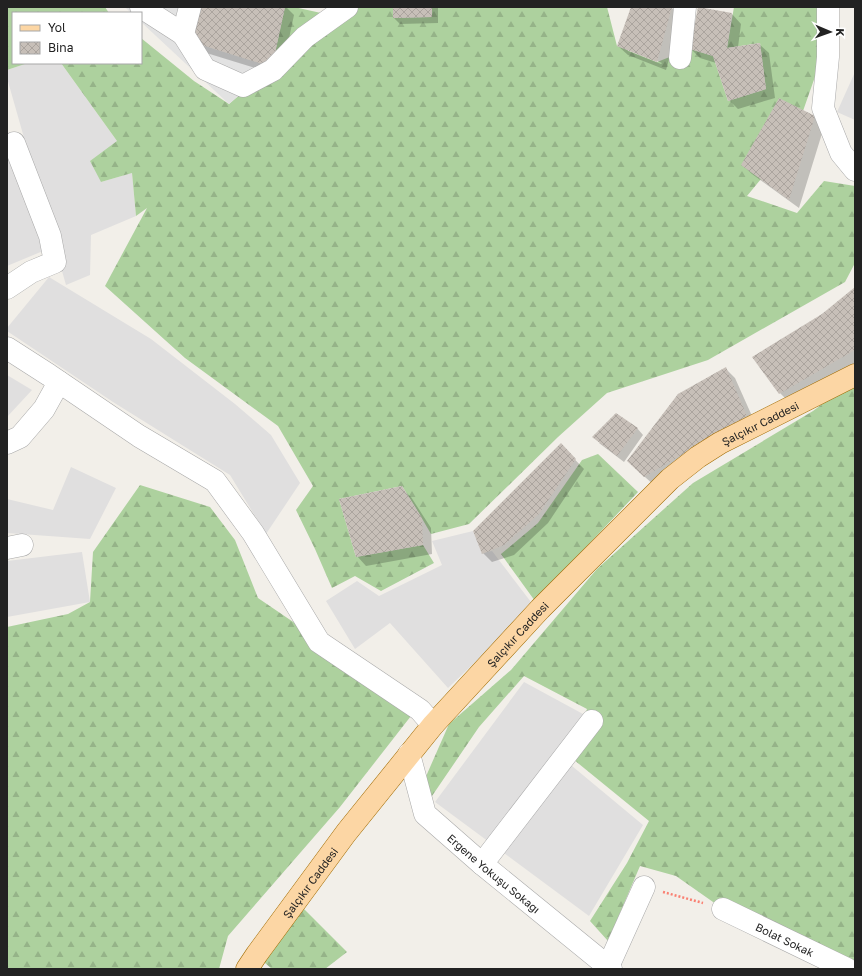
<svg xmlns="http://www.w3.org/2000/svg" width="862" height="976" font-family="'Golos Text',sans-serif">
	<style>
		.residential { fill: #e0dfdf }
		.forest { fill: url(#forest-firs) }
		.parking { fill: #e2e2e2 }
		.shadow { fill: #0003; fill-rule: evenodd }
		.building { fill: url(#building-cross-hatch) }
		.lines { fill: none; stroke-linecap: round; stroke-linejoin: round }
		.minor-casing { stroke: #a9a9a9; stroke-width: 23 }
		.major-casing { stroke: #a06b00; stroke-width: 23 }
		.path { stroke: #fa8072; stroke-width: 2.5; stroke-dasharray: 2 2; stroke-linecap: butt }
		.minor { stroke: #fff; stroke-width: 22 }
		.major { stroke: #fcd6a4; stroke-width: 22 }
		.labels { text-anchor: middle; dominant-baseline: central; stroke-width: 4; stroke-linejoin: round; paint-order: stroke }
		.street-label { font-size: 11px; fill: #222; stroke: #fff }
	</style>
	<defs>
		<pattern id="forest-firs" width="22" height="20" patternUnits="userSpaceOnUse"><rect width="22" height="20" fill="#add19e"/><path d="M5 1l3.5 6h-7zM16 11l3.5 6h-7z" fill="#95b388"/></pattern>
		<pattern id="building-cross-hatch" width="8" height="8" patternUnits="userSpaceOnUse"><rect width="8" height="8" fill="#c7bfb8"/><path d="M0 0l8 8M0 8l8-8" fill="none" stroke="#aba49e"/></pattern>
	</defs>
	<rect width="100%" height="100%" fill="#f2efe9"/>
	<path class="residential" d="M28,63h33l56,78 -16,41 31,-9 4,43 -45,19 -1,40 -24,10 -59,-207v-8z
		M855,72v48l-18,-8z
		M7,134l36,117 -36,15z
		M49,277l102,62 84,65 36,31 29,48 -34,51 -36,-59 -117,-73 -106,-71v-3z
		M7,375l25,15 -25,27z
		M71,467l45,21 -26,51 -83,-6v-34l46,11z
		M473,531l9,22 10,-2 42,55 -86,82 -58,-65 -35,26 -29,-48 31,-20 22,15 63,-31 -10,-24z
		M82,552l8,50 -83,15v-56z
		M524,682l59,32 -23,42 83,69 -54,91 -154,-114z"/>
	<path class="forest" d="M7,7h98l4,6h-96v50h15l-21,7z
		M285,7h9l45,10 12,-10h42v11l39,-1v-10h175l10,39 40,16 33,-13 23,7 15,45 38,-12 -6,-46 -33,5 7,-41h100l4,4 -35,100 -42,68 -14,17 50,17 27,-32 31,5v77l-10,19 -137,78 -101,33 -49,44 -89,87 -38,10 -11,-19 -18,-29 -63,13 17,58 67,-12 11,18 -53,28 -26,-15 -23,12 -17,-39 -19,-39 17,-24 -35,-60 -93,-68 -80,-72 42,-78 -11,8 -4,-43 -31,9 -11,-21 27,-20 -56,-78h80v-25l53,43 35,23 43,-37z
		M855,379v590l-132,-60 -47,-33 -36,-10 -32,75 -18,-20 37,-58 22,-42 -81,-66 19,-46 -63,-33 -45,51 -47,69 -12,-6 29,-66 62,-54 86,-101 96,-86 120,-72z
		M598,454l40,38 -103,109 -34,-47 37,-31 44,-63z
		M140,485l70,22 25,33 23,58 160,109 -78,100 -112,129 -9,33h-212v-342l61,-13 22,-12 3,-50z
		M301,906l46,46 -22,17h-53l-14,-12z"/>
	<path class="parking" d="M125,7h73l-9,34 83,26 -43,37 -88,-82v-9h-10z"/>
	<path class="shadow" d="M199,7h87l8,8 -13,61 -81,-25z
		M394,7h44v16l-38,1 -6,-6z
		M632,7h39l10,10 -15,53 -38,-15 -10,-9zM628,49l34,14 -1,1 -33,-13z
		M699,8l33,6 9,10 -3,23 21,-3 10,9 6,45 -37,11 -9,-9 -13,-37 -16,-5 -9,-9z
		M779,100l36,17 9,10 -25,81 -47,-34 -10,-9z
		M855,288v82l-62,36 -13,-13 -26,-35 69,-43z
		M725,368l10,10 21,47 -102,60 -17,-15z
		M637,428l6,7 -19,27 -25,-19z
		M561,445l23,24 -36,54 -34,32 -22,7 -9,-9z
		M401,488l10,9 20,31 1,26 -66,12 -9,-10z"/>
	<path class="building" d="M198,7h87l-13,60 -83,-26z
		M393,7h39v10l-39,1z
		M631,7h41l-15,55 -40,-16z
		M698,7l34,6 -5,35 33,-5 6,46 -38,12 -15,-45 -23,-7z
		M779,98l36,18 -26,84 -48,-35z
		M855,287v63l-76,44 -27,-37 70,-43z
		M726,367l21,49 -103,61 -17,-16 51,-67z
		M616,413l22,15 -21,28 -25,-19z
		M561,443l15,16 -37,55 -35,31 -22,9 -9,-23z
		M402,486l20,32 1,27 -67,12 -17,-58z"/>
	<g class="lines">
		<g class="minor-casing">
			<g id="minor">
				<path d="M141,7l42,27"/>
				<path d="M190,7l-7,27 22,35 38,17 30,-16 32,-33 42,-30"/>
				<path d="M828,7v50l-5,51 18,45 14,17"/>
				<path d="M680,58l5,-51"/>
				<path d="M7,288l24,-16 24,-10 -5,-26 -36,-93"/>
				<path d="M7,348l42,27 90,61 76,45 38,52 66,109 101,68 13,15"/>
				<path d="M7,443l13,-6 24,-28 15,-27"/>
				<path d="M7,548l15,-3"/>
				<path id="s1" d="M409,754l16,60 57,50 129,105"/>
				<path d="M482,864l110,-143"/>
				<path id="s2" d="M723,909l124,60"/>
				<path d="M607,969l37,-82"/>
			</g>
		</g>
		<g class="major-casing">
			<g id="major">
				<path id="s3" d="M247,969l10,-15 89,-121 87,-108 107,-116 130,-130 28,-22 22,-14 135,-68"/>
			</g>
		</g>
		<path class="path" d="M663,892l40,11"/>
		<use href="#minor" class="minor"/>
		<use href="#major" class="major"/>
	</g>
	<g class="labels">
		<g class="street-label">
			<text stroke="none"><textPath href="#s3" startOffset="755">Şalçıkır Caddesi</textPath></text>
			<text stroke="none"><textPath href="#s3" startOffset="431">Şalçıkır Caddesi</textPath></text>
			<text stroke="none"><textPath href="#s1" startOffset="153">Ergene Yokuşu Sokağı</textPath></text>
			<text stroke="none"><textPath href="#s3" startOffset="107">Şalçıkır Caddesi</textPath></text>
			<text stroke="none"><textPath href="#s2" startOffset="69">Bolat Sokak</textPath></text>
		</g>
	</g>
	<rect width="862" height="976" fill="none" stroke="#222222" stroke-width="16"/>
	<rect x="12" y="12" width="130" height="52" fill="#ffffff" stroke="#a7a7a7"/>
	<rect x="20" y="25" width="20" height="6" fill="#fcd6a4" stroke="#a7a7a7"/>
	<text x="48" y="32" font-size="12" fill="#222222">Yol</text>
	<rect x="20" y="42" width="20" height="12" fill="url(#building-cross-hatch)" stroke="#a7a7a7"/>
	<text x="48" y="52" font-size="12" fill="#222222">Bina</text>
	<g transform="translate(830 32) rotate(92)" stroke="#ffffff" stroke-width="3" paint-order="stroke">
	<path d="M0-3L7 15L0 10L-7 15Z" fill="#222222"/>
	<text y="-6" font-size="11" font-weight="bold" text-anchor="middle" fill="#222222">K</text>
	</g>
</svg>
